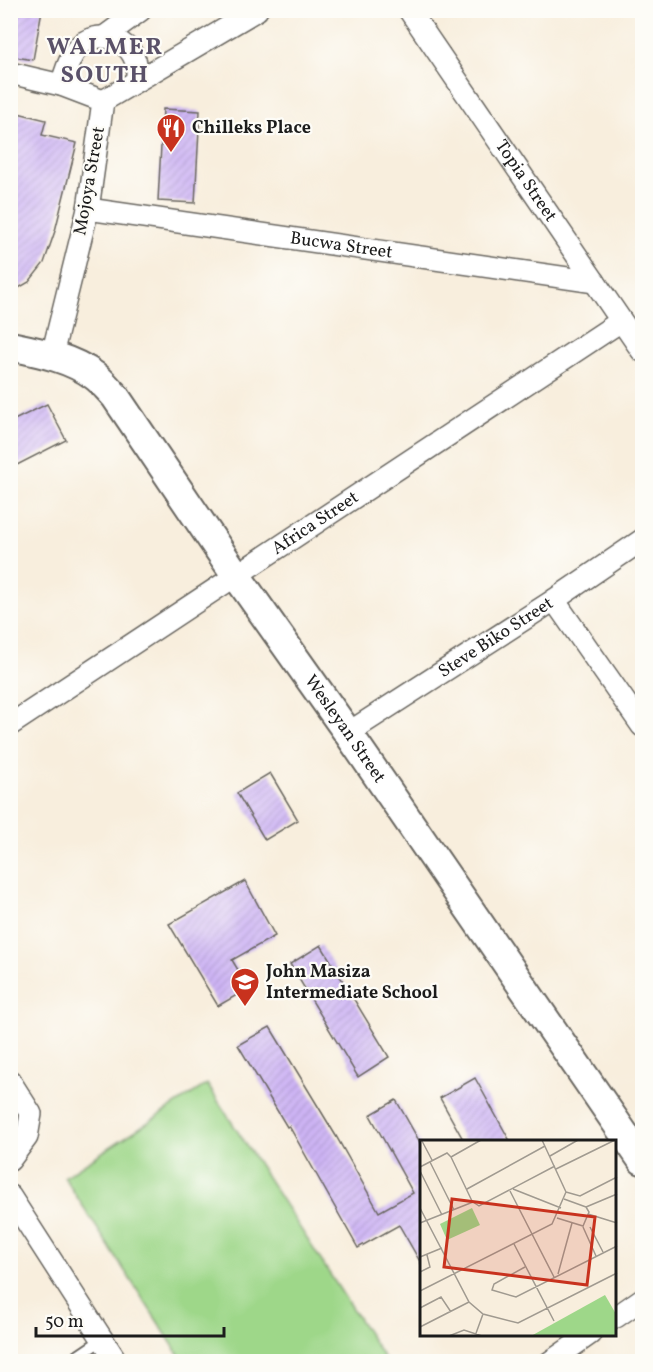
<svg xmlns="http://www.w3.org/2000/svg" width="653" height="1372" font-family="Vollkorn,serif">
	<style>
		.pitch { fill: #9ed789; stroke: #5d7a52; stroke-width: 1.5 }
		.building { fill: url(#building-hatch) }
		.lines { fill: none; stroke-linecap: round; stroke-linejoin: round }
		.lane-casing { stroke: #696660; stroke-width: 14 }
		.street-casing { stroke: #696660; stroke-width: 24 }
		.secondary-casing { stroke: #696660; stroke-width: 32 }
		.lane { stroke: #fff; stroke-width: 10 }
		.street { stroke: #fff; stroke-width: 21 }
		.secondary { stroke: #fff; stroke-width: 28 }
		.labels { text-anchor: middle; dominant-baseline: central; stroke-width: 4.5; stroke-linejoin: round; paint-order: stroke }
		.poi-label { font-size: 18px; font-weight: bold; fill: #1c1c1c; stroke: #fdfcf7; text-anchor: start }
		.street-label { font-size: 18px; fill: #1c1c1c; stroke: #fdfcf7 }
		.district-label { font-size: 24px; font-weight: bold; letter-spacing: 1.5px; fill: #5a5168; stroke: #fdfcf7 }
		.inset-road { fill: none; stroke: #a09a90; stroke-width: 1.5 }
		.view { fill: #c8321e; fill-opacity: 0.15; stroke: #c8321e; stroke-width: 3 }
		.inset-edge { fill: none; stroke: #1c1c1c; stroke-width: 3 }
	</style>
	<defs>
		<pattern id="building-hatch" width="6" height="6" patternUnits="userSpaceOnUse" patternTransform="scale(1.5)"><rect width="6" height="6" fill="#cdb4f4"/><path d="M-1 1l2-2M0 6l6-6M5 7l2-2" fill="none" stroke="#af9ad1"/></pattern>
	</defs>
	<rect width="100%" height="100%" fill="#fdfcf7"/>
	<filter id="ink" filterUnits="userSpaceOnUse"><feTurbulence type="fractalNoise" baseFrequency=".0167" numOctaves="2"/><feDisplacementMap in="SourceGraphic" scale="12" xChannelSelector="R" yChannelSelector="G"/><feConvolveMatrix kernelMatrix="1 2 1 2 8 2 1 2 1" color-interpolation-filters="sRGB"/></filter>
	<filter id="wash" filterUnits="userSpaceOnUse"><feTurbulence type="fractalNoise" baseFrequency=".008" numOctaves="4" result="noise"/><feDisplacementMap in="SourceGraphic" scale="24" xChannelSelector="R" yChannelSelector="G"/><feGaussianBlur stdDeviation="1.35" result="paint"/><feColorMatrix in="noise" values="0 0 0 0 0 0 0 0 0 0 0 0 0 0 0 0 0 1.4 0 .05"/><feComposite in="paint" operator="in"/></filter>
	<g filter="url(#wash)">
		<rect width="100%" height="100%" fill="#f8eedd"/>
		<path class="pitch" d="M207,1084l179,277h-203l-119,-184z"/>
		<g id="blocks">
			<path class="building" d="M10,10h32l-9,50 -23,-4z
				M163,109l37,2 -5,92 -37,-2z
				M10,111l36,9 -4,15 35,8 -22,88 -11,32 -15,19 -19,11z
				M47,404l19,36 -49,25 -7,-14v-29z
				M270,773l28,47 -33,20 -28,-47z
				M245,881l30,55 -43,24 17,28 -31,18 -49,-82z
				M321,945l68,112 -31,20 -68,-113z
				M270,1027l66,109 43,76 34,-19 -43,-78 26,-15 26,46v119l-23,-40 -41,23 -69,-122 -2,1 -49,-82z
				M475,1078l35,63h-46l-24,-43z"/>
		</g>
	</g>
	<g filter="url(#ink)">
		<use href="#blocks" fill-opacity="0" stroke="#696660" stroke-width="1.5"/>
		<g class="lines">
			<g class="lane-casing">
				<path id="lane" d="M69,1362l34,-23"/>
			</g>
			<g class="street-casing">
				<g id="street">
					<path id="s1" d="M409,10l233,341"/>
					<path d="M104,37l37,-27"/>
					<path d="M10,73l51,12 42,16 -15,108 -36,146"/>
					<path d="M61,85c4,-11 7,-25 15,-35 19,-27 69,-9 60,31"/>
					<path d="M103,101l154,-91"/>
					<path id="s2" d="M88,209l507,73"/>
					<path d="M554,600l88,126"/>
					<path id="s3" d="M10,725l611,-404"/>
					<path id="s4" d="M348,733l206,-133 88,-60"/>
					<path d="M10,1081l21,33 -4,23 -17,23"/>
					<path d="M10,1196l107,166"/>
					<path d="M616,1317l26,-18"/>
					<path d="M550,1362l40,-28"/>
				</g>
			</g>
			<g class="secondary-casing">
				<g id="secondary">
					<path id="s5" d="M10,346c29,6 61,12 85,30 7,5 13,13 20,20l121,179 112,158 294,427"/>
				</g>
			</g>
			<use href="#lane" class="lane"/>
			<use href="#street" class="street"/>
			<use href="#secondary" class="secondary"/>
		</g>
	</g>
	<defs>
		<g id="restaurant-pin" transform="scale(1.5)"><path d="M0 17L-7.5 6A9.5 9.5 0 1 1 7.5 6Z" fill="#c8321e" stroke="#fdfcf7"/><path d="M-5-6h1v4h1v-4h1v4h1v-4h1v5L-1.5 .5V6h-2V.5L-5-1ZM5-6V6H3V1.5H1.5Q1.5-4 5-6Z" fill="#fff"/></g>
		<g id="school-pin" transform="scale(1.5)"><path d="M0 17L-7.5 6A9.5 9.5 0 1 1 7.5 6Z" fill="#c8321e" stroke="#fdfcf7"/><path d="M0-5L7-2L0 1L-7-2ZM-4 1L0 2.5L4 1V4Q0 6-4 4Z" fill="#fff"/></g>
	</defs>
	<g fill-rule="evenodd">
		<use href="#restaurant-pin" x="171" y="128"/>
		<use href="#school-pin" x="245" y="982"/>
	</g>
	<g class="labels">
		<g class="poi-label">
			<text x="192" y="128">Chilleks Place</text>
			<text x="266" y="972">John Masiza<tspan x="266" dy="21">Intermediate School</tspan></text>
		</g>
		<g class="street-label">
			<text transform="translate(90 181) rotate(-80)">Mojoya Street</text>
			<text stroke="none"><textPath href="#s1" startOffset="207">Topia Street</textPath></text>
			<text stroke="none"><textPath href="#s2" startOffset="256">Bucwa Street</textPath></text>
			<text stroke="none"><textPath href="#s3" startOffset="366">Africa Street</textPath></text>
			<text stroke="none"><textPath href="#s4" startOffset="176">Steve Biko Street</textPath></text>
			<text stroke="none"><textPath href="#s5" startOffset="524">Wesleyan Street</textPath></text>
		</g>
		<g class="district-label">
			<text x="105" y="48">WALMER<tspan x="105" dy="28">SOUTH</tspan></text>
		</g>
	</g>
	<g transform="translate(420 1140)">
		<rect width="196" height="196" fill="#f8eedd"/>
		<path d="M185,155l11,19v22h-85z" fill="#9ed789"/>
		<path d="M52,68l8,17 -33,15 -7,-16z" fill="#9ed789"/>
		<path class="inset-road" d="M122,0l24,52M2,1l10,19M130,16l28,-16M31,17l21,44M31,17l30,-17M10,22l24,48M0,27l27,-14 4,4M136,29l59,-29M0,31l22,44M47,49l78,-43M93,49l48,19M90,51l44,86M146,52l14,4 37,-19M144,59l22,8M53,62l6,4 76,-40M166,67l31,-13M0,68l49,94 14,12 35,9 99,-50M168,74l29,9M137,78l26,8 6,-14 -3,-5M0,83l53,-21M163,87l13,29M170,87l13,25M94,104l40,77M0,117l22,-9M105,127l-31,17 -2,6 24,7 101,-51M0,132l10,-5 -3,-12M138,134l14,-51M0,151l132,-67 14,-32M0,168l21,-11 10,15M0,187l49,-25M29,196l15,-6 18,6M55,196l8,-22"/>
		<path class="view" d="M32,59l143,18 -8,68 -143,-18z"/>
		<rect width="196" height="196" class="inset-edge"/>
	</g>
	<rect width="653" height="1372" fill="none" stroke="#fdfcf7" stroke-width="36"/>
	<path d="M36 1327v9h188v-9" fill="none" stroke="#1c1c1c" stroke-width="3"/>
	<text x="45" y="1327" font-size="18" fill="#1c1c1c" stroke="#fdfcf7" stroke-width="4.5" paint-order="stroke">50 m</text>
</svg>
